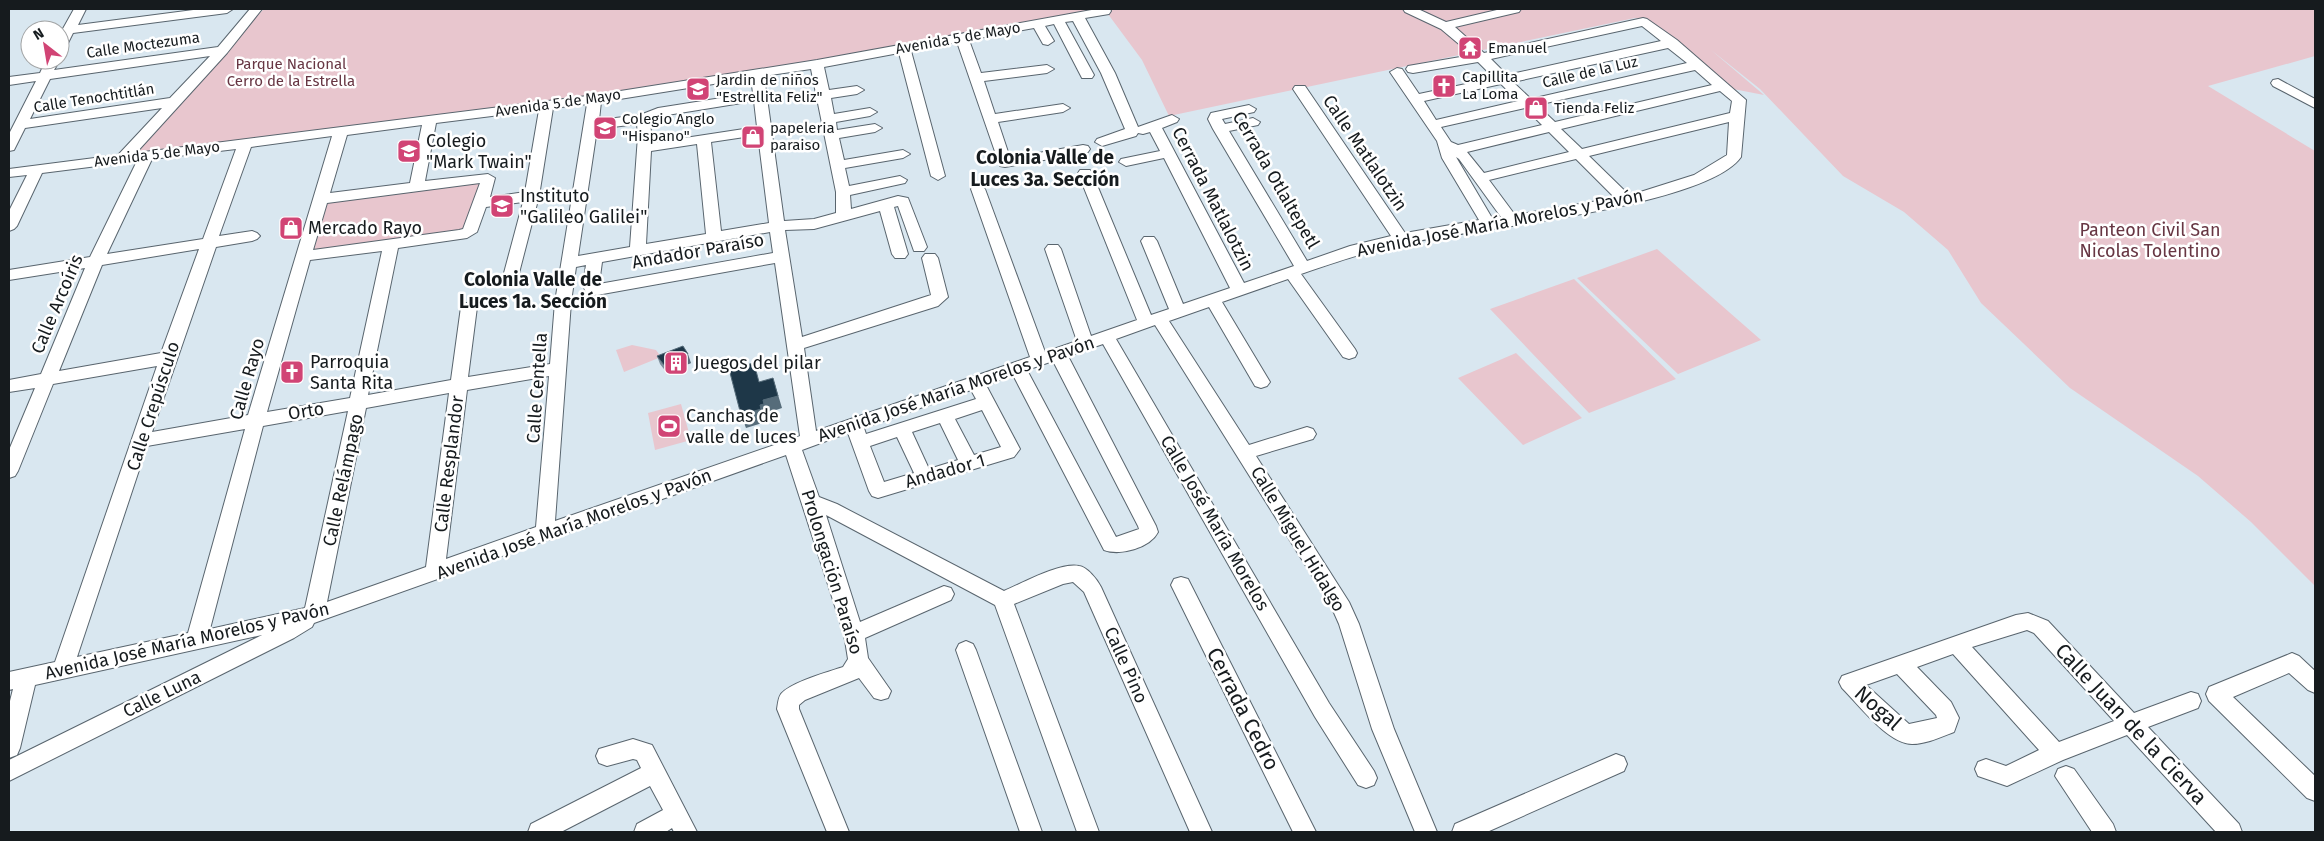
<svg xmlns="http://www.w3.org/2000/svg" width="2324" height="841" font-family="'Fira Sans',sans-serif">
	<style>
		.green { fill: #e8c6ce }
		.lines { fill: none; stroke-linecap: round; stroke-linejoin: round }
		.minor-casing { stroke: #59656e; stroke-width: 2 }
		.minor { fill: #fff; fill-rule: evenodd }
		.wall { fill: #7c8f9c }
		.shaded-wall { fill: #566c7a }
		.building { fill: #1e3748; stroke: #566c7a }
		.labels { text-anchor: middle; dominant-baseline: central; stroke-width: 5; stroke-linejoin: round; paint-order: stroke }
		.far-street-label { font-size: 15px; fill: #161b1e; stroke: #fff }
		.far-poi-label { font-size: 15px; fill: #161b1e; stroke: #fff; text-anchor: start }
		.far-park-label { font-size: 15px; fill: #673643; stroke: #fff }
		.poi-label { font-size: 18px; fill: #161b1e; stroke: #fff; text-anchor: start }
		.street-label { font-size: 18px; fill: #161b1e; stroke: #fff }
		.park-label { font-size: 18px; fill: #673643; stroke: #fff }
		.neighbourhood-label { font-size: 19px; font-weight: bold; fill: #161b1e; stroke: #fff }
		.near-street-label { font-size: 21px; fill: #161b1e; stroke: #fff }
	</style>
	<rect width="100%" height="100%" fill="#d9e7f0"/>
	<path class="green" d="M264,9h2051v47l-107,30 107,65v435l-64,-64 -53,-46 -128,-88 -89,-85 -33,-53 -44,-38 -61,-36 -83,-87 -49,-39 53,45 -36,-7 -74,-64 -19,-6 -466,98 -27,-56 -37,-50 -510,88 -468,59 95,-107z
		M485,179l-19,52 -158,22 16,-51z
		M1657,249l104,91 -83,34 -101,-96z
		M1574,279l102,100 -87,34 -99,-104z
		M632,345l24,5 5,7 -37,15 -8,-22z
		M1516,353l66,65 -59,27 -65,-67z
		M681,404l10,36 -36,10 -7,-37z"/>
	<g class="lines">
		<g class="minor-casing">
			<path id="minor" d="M74,9h12l-8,16 123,-16h32l-6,4 -154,20 -8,16 -5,1v-16z
				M250,9h12l-35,44 -91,100 459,-58 222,-35 280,-51h13l1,2 -2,3 -24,4 30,55 23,54 34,-12 7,4 -2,3 -15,6 82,155 50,-17 -81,-137 -5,-10 3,-6 38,-8 7,4 -2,3 -32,7 3,5 28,-6 7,4 -2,3 -29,6 78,130 43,-15 41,-10 -98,-147 2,-3h10l100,147 74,-13 -37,-62 -5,-17 -47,-69 7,-4 5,1 17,25 75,-16 -16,-16 -65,11 -5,-1 -2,-3 2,-3 64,-11 -31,-26 -36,-17 -2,-3h15l28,13 55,-13h20l-2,3 -64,15 29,26 159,-35 4,1 30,21 69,60 -5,57c-35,50 -269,72 -334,86 -36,7 -71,19 -106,31l54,75 2,4 -2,4 -6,2 -6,-2 -55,-78 -66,23 48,80 -3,4 -6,2 -6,-2 -46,-79 -40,14 80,124 58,-18 6,2 3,5 -3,5 -57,17 93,146 10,22 35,105 43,103h-22l-43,-103 -33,-105 -8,-18 -176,-281 -39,14 213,364 45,68 3,7 -3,7 -8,3 -8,-3 -43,-68 -212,-373 -35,12 88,170 2,6c-8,16 -38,24 -54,18l-91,-175 -27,10 34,64 -6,8 -136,41 -6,-2 -3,-5 -21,-58 -46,17 17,47 18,7 167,87c17,-7 56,-29 75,-25 8,1 18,13 22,21l111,245h-22l-106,-240 -11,-10 -10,2 -49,20 85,228h-22l-82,-227 -169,-90 34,107 84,-36 7,2 3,6 -3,6 -86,38 3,20 23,33 -3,7 -7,2 -7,-2 -15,-20 -54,22 -6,5v4l50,123h-22l-50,-123c1,-5 1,-11 4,-15 10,-12 47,-22 62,-27l5,-8 -4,-25 -58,-179 -472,168 -2,4 -18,11 -285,143v-21l253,-125 -227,50 -15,63 -3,7 -8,3v-53l4,-16 -4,1v-18l46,-10 102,-296 -104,18 -35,87 -3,5 -6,2v-28l26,-62 -26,4v-12l32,-6 44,-106 -76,12v-10l81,-13 47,-96 -95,12 -25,53 -3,3 -5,2v-20l18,-36 -18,2v-8l109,-14 44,-47 -137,20 -11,22 -5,1v-17l27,-53 -27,4v-8l31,-4 6,-13h14l-6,10 164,-23zM1073,21l28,52 24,56 -28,10 -2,3 7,4 34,-10 2,-3 5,1 7,-2 10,19 -39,8 -2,3 7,4 38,-8 66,130 -47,16 -26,-63 -3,-4h-10l-3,4 28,68 -18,6 -59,-142 -2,-3h-10l-2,3 59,147 -46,16 -30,-87 -3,-4h-10l-3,4 32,92 -32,11 -60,-163 -7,-5 -5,2 -2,3 59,168 -214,74 -12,-83 134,-42 10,-9 -10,-39 -3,-4h-10l-3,4 9,37 -129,42 -17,-107 29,-1 66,-18 12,43 3,4h10l3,-4 -14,-47 4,-1 16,45h10l3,-4 -19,-49 -10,-2 -47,13 -1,-14 55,-12 2,-3 -7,-4 -51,10 -4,-18 58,-10 7,-4 -7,-4 -59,10 -5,-22 36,-6 7,-4 -7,-4 -38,6 -1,-8 34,-6 7,-4 -7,-4 -36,6 -3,-16 26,-4 7,-4 -7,-4 -28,4 -5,-23 75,-14 32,123 7,4 7,-4 -34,-125 46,-9 43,124 5,1 78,-14 5,-1 2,-3 -2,-3 -5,-1 -73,13 -12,-36 65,-10 7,-4 -7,-4 -68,10 -11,-33 63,-8 7,-4 -7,-4 -66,8 -12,-33 65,-12 9,16 5,1 6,-4 -9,-15 9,-2 28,54h10l2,-3 -29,-53zM1642,26l19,15 -154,34 -16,-16zM1668,48l19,15 -156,36 -18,-17zM210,56l-40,42 -140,21 20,-40zM811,69l25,123v21l-22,6 -30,2 -20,-145zM1695,70l17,15 -157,37 -18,-17zM751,78l2,15 -95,15 -18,7 -41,5 2,-18zM1501,84l17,17 -82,19 -12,-19zM1720,91l12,10 -2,12 -148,36 -21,-20zM754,101l3,26 -105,16 -2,-22 11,-5zM587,104l-32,198 -5,62 -82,13 9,-70 -2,-4h-12l-2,4 -10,73 -83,15 30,-147 69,-10 10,-6 9,-25 37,-5 -19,71 2,4h12l21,-81 14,-88zM1525,108l17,17 -84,20 -7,-3 -10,-15zM539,110l-14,82 -35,5 5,-19 -7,-4 -63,7 11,-58zM1729,122l-2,33 -33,20 -60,19 -5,1 -40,-39zM637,124l1,12 -8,111 -52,9 19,-127zM422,125l-12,58 -80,10 17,-58zM1549,132l20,20 -85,21 -17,-21zM758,135l11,88 -48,8 -10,-89zM332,136l-84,279 -96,17 64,-185 36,-6 5,-2 3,-3 -3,-3 -5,-2 -33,5 32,-89zM697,144l9,90 -60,10 5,-93zM236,149l-33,90 -96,15 45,-95zM1456,157l3,2 42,58 -9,1zM1576,159l39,39 -100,17 -26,-35zM480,183l-17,46 -4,1 -146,20 14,-47zM770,232l3,21 -174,31 3,-22zM199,249l-38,104 -102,18 43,-106zM382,251l-32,147 -83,14 43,-152zM775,263l25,173 -245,85 16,-219 5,-35 10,-2 -3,20 3,8 11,2zM1053,361l85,165 1,3 -23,8 -89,-167zM549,376l-13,151 -90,32 21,-169zM971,390l5,9 -110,35 -2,-6zM449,393l-23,174 -99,35 39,-194zM982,410l19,37 -27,8 -19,-36zM348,411l-43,197 -95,21 53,-203zM940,423l18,37 -29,9 -17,-37zM245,429l-57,204 -111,24 70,-211zM897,437l17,36 -30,9 -14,-36z
				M2278,79l37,20v9l-42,-22 -2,-3 2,-3z
				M1181,577l7,2 128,253h-23l-122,-247 3,-6z
				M2028,613l20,8 86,92 57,-21 7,2 3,7 -3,7 -50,19 91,97 3,8h-26l-89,-97 -64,25 -56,26 -29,-10 -3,-7 3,-7 8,-3 20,7 33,-16 -86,-96 -36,13 34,35 8,16 -5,14c-13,5 -28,12 -42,12 -24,0 -54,-40 -70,-56l-3,-6 3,-6 174,-61zM2027,630l7,3 80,88 -55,21 -87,-95zM1897,674l39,41 1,3 -28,6 -43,-39z
				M966,641l7,3 3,6 66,182h-22l-64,-182 3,-6z
				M2292,653l7,3 16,15v22l-7,-3 -19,-17 -56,24 82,79v25l-8,-3 -98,-97 -3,-7 3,-7z
				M633,739l19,6 45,87h-23l-2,-4 -6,4h-32l3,-8 26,-14 -13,-24 -89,46h-33l3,-8 110,-56 -4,-8 -4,-1 -26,7 -8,-3 -3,-7 3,-7z
				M1616,754l8,3 3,7 -3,7 -137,61h-35l3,-8z
				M2066,766l8,3 39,55 3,8h-24l-37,-56 3,-7z"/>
		</g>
		<use href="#minor" class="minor"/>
	</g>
	<path class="wall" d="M657,356l34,7 -24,10 -7,-9z"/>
	<path class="shaded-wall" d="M688,354l3,9 -24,10 -3,-8z
		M773,378l9,30 -15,5 1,3 -4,2 2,4 -20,6 -5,-13 19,-10z"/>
	<path class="building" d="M683,346l5,8 -24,11 -7,-9z
		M754,363l5,19 14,-4 5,18 -15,4 1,4 -4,1 1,4 -20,6 -12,-46z"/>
	<defs>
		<g id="temple-square" transform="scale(1.25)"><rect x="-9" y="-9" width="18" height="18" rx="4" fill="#d14475" stroke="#fff"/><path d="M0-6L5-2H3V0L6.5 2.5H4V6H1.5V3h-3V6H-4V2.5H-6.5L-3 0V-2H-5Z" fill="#fff"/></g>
		<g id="church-square" transform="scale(1.25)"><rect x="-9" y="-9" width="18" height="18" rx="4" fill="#d14475" stroke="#fff"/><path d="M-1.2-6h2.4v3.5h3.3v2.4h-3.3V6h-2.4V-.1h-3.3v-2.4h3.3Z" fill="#fff"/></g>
		<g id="school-square" transform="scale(1.25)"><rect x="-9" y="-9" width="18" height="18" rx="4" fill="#d14475" stroke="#fff"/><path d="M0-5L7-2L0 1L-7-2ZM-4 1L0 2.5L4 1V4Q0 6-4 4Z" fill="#fff"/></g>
		<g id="shop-square" transform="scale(1.25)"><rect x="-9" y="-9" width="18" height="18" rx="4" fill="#d14475" stroke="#fff"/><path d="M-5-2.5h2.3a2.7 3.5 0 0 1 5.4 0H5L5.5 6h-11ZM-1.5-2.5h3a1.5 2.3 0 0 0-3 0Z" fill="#fff"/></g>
		<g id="building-square" transform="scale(1.25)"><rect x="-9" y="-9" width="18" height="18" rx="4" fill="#d14475" stroke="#fff"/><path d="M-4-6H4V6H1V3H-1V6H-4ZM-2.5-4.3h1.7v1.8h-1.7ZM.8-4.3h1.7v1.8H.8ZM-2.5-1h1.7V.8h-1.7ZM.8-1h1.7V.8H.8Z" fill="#fff"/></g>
		<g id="stadium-square" transform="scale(1.25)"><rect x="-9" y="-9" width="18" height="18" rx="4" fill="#d14475" stroke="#fff"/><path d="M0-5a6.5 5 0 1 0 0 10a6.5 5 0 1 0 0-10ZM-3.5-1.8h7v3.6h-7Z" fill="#fff"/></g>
	</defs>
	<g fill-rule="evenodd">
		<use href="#temple-square" x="1470" y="48"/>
		<use href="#church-square" x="1444" y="86"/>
		<use href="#school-square" x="698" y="89"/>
		<use href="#shop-square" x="1536" y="108"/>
		<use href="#school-square" x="605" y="128"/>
		<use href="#shop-square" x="753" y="137"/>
		<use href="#school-square" x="409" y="151"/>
		<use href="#school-square" x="502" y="206"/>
		<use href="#shop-square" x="291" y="228"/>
		<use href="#building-square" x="676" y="363"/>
		<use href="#church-square" x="292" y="372"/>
		<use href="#stadium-square" x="669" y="426"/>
	</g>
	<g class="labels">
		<g class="far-street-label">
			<text transform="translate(958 38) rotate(-10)">Avenida 5 de Mayo</text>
			<text transform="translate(143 45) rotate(-8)">Calle Moctezuma</text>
			<text transform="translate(1590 72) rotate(-13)">Calle de la Luz</text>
			<text transform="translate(94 98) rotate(-9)">Calle Tenochtitlán</text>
			<text transform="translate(558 103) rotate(-8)">Avenida 5 de Mayo</text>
			<text transform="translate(157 154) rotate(-7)">Avenida 5 de Mayo</text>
		</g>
		<g class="far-poi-label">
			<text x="1488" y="48">Emanuel</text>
			<text x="1462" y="77">Capillita<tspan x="1462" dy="17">La Loma</tspan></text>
			<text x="716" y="80">Jardin de niños<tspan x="716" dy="17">"Estrellita Feliz"</tspan></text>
			<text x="1554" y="108">Tienda Feliz</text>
			<text x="622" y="119">Colegio Anglo<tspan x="622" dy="17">"Hispano"</tspan></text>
			<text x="770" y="128">papeleria<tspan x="770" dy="17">paraiso</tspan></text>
		</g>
		<g class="far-park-label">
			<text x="291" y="64">Parque Nacional<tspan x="291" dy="17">Cerro de la Estrella</tspan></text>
		</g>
		<g class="poi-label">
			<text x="426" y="141">Colegio<tspan x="426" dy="21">"Mark Twain"</tspan></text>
			<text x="520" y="196">Instituto<tspan x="520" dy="21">"Galileo Galilei"</tspan></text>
			<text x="308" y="228">Mercado Rayo</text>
			<text x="310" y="362">Parroquia<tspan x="310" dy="21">Santa Rita</tspan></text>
			<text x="694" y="363">Juegos del pilar</text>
			<text x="686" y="416">Canchas de<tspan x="686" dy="21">valle de luces</tspan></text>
		</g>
		<g class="street-label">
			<text transform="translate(1365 153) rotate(56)">Calle Matlalotzin</text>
			<text transform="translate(1276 180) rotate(60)">Cerrada Otlaltepetl</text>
			<text transform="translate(1213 199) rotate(63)">Cerrada Matlalotzin</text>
			<text transform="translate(1500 223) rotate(-11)">Avenida José María Morelos y Pavón</text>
			<text transform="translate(698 251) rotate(-10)">Andador Paraíso</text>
			<text transform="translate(57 304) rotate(-67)">Calle Arcoíris</text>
			<text transform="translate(247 379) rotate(-74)">Calle Rayo</text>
			<text transform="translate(537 388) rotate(-86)">Calle Centella</text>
			<text transform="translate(956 389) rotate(-19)">Avenida José María Morelos y Pavón</text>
			<text transform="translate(153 406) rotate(-72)">Calle Crepúsculo</text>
			<text transform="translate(306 411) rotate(-9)">Orto</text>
			<text transform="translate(449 464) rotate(-83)">Calle Resplandor</text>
			<text transform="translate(945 471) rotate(-16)">Andador 1</text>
			<text transform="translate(343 480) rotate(-78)">Calle Relámpago</text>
			<text transform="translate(1215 523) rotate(60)">Calle José María Morelos</text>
			<text transform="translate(574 524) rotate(-20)">Avenida José María Morelos y Pavón</text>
			<text transform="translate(1298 539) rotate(59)">Calle Miguel Hidalgo</text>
			<text transform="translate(832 572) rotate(73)">Prolongación Paraíso</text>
			<text transform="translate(187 641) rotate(-13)">Avenida José María Morelos y Pavón</text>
			<text transform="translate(1126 665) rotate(66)">Calle Pino</text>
			<text transform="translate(162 694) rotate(-26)">Calle Luna</text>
		</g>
		<g class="park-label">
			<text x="2150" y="230">Panteon Civil San<tspan x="2150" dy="21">Nicolas Tolentino</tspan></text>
		</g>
		<g class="neighbourhood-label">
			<text x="1045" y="157">Colonia Valle de<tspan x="1045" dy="22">Luces 3a. Sección</tspan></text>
			<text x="533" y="279">Colonia Valle de<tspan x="533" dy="22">Luces 1a. Sección</tspan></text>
		</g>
		<g class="near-street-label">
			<text transform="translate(1878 708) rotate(42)">Nogal</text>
			<text transform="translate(1243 709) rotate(63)">Cerrada Cedro</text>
			<text transform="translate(2131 724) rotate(47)">Calle Juan de la Cierva</text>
		</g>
	</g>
	<rect width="2324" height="841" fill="none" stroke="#161b1e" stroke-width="20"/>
	<g transform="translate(45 45) rotate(329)"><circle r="24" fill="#ffffff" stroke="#a2a4a5"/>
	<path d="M0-4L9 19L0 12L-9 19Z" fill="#d14475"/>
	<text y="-8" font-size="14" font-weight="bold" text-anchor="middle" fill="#161b1e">N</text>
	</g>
</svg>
